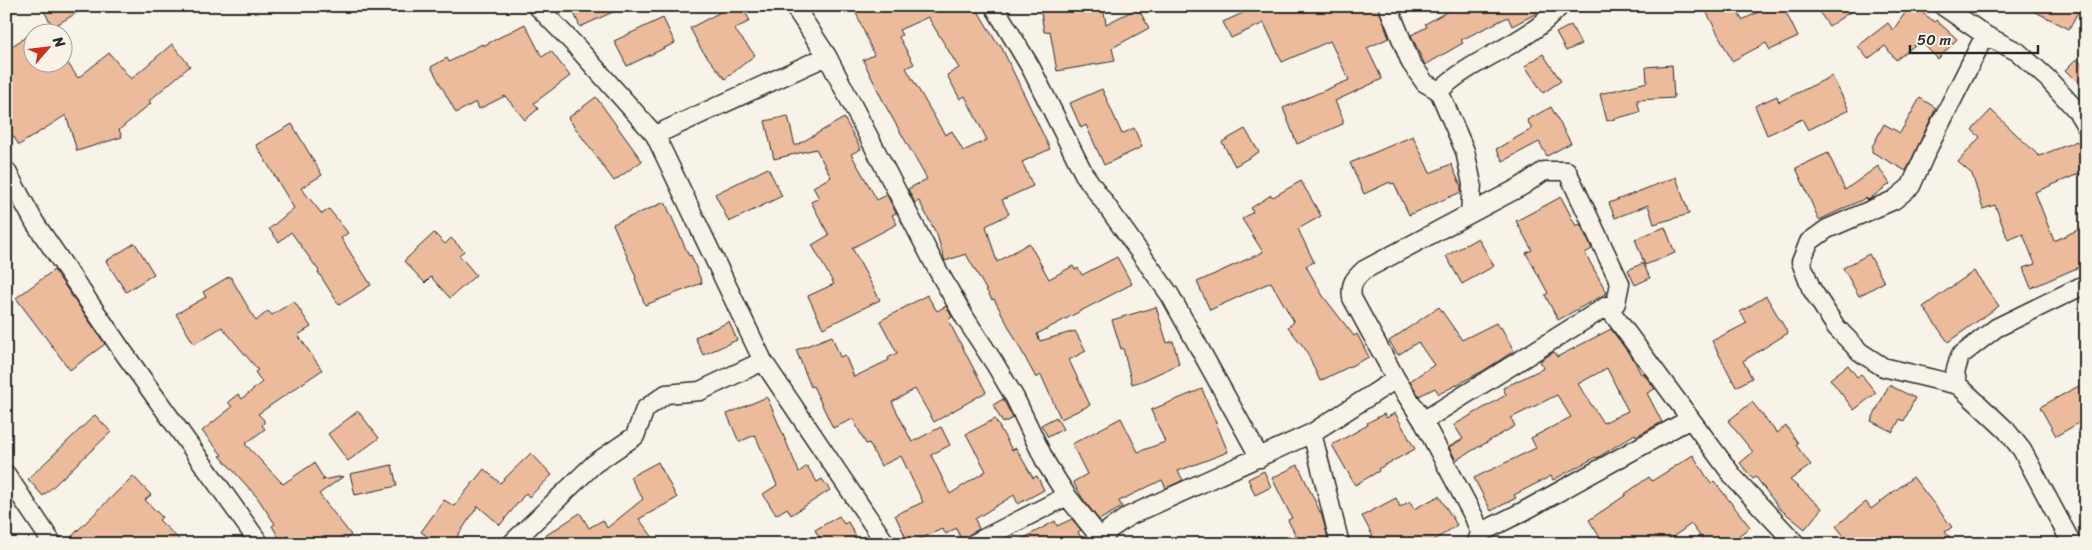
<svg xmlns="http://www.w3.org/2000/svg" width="2092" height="550" font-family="Sriracha,sans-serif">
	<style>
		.building { fill: #ebbb9c; stroke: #2b2b2b; fill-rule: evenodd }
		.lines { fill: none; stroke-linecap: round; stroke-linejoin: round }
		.minor-casing { stroke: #2b2b2b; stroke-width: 21 }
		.minor { stroke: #f7f3e8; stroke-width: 18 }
	</style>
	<rect width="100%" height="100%" fill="#f7f3e8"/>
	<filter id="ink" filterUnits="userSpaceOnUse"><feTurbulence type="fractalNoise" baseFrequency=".02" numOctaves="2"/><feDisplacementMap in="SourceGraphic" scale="10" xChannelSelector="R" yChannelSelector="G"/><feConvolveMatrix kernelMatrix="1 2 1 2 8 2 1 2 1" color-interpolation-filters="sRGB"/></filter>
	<g filter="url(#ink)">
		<path class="building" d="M41,6h47l-35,21z
			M571,6h55l-46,21z
			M732,6h10l8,15 -16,8 21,26 -30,24 -24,-30 -11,-21z
			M853,6h122l23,39 2,-1 50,105 -28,13 11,24 -31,14 7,14 -23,12 11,36 32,-19 20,36 24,-13 2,4 3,-2 4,7 35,-18 15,27 -95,50 3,7 35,-10 11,20 -17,9 21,45 -29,14 -20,-44 -5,3 -42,-79 -2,1 -26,-46 -21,7 -8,-26 -18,-34 -4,2 -7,-14 19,-10 -42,-74 -22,-45 11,-5zM928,17l31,51 -12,7 13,24 5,-3 22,44 -24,11 -11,-20 -7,4 -39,-67 8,-4 -15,-27 3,-2 -3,-5z
			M1040,6h63l3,18 32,-16 11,20 -37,20 3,13 -58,10 -7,-40 -6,1z
			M1258,6h120l11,32 -22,10 15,31 -47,22 8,18v5l-46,20 -14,-36 66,-28 -19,-39 -48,21 -18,-39 -33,15 -8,-16z
			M1457,6h88l-8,7 -25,13 -4,-9 -47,23 2,3 -38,22 -14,-30 16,-8 -2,-3z
			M1721,6h14l7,14 29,-14h12l15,31 -28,13 -4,-7 -34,18 -25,-48z
			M1815,6h44l-30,20z
			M1910,6h3l22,16 1,-2 21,19 -19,20 -18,-18 -24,19 -11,-14 -17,13 -10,-13 30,-23 5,7z
			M2024,6h57l-12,23z
			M663,18l12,25 -48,23 -13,-25z
			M525,24l17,33 9,-6 19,25 -36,27 4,6 -13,11 -20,-24 -26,13 -3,-7 -20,11 -25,-46 16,-9 2,4 33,-18 1,2z
			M1571,25l10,19 -15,7 -10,-18z
			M32,33v29h35l11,16 31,-25 22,26 41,-35 18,22 -41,35 2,2 -32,27 3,7 -45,14 -11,-36 -47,30 -13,-20v-75z
			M1543,54l18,27 -18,12 -18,-27z
			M2076,59l10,9v23l-21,-21z
			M1672,65l2,33 -37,2 3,12 -33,9 -7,-27 47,-12 -1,-15z
			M1832,76l17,34 -41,20 -6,-11 -35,16 -12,-29 22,-10 2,6z
			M1102,89l20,45 12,-6 8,19 -38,18 -18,-40 -5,3 -11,-25z
			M596,97l46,64 -28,20 -46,-63z
			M1920,98l16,10 -30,63 -34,-19v-5l12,-23 16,9z
			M1551,107l20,36 -24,13 -8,-14 -36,19 -7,-12 36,-20 -5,-9z
			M1991,110l48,46 38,-15 9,21v9l-51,21 19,49 32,-15v38l-55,24 -8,-20 12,-4 -12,-30 -15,6 -13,-35 -12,4 -11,-35 -14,-12 22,-25 -8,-7z
			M788,116l7,30 49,-28 17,31 -10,5 26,46 10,-5 9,18 -4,2 5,9 -45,24 28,52 -57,28 -15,-32 26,-12 -22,-39 17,-10 -18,-33 8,-4 -6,-11 18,-10 -15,-28 -42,10 -9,-38z
			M292,124l30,51 -21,13 21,26 7,-5 19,24 -7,5 30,47 -32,20 -21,-33 1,-1 -28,-39 -12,10 -10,-13 25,-21 -38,-63z
			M1245,129l14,23 -24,14 -13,-24z
			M1413,136l17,37 21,-9 10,22v6l-52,23 -15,-32 -3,1 -1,-2 -26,12 -14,-31z
			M1828,153l17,37 33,-24 12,18 -22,16 -2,-2 -47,22 -23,-52z
			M768,168l14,28 -53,26 -14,-28z
			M1676,177l13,37 -35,10 -6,-19 -33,13 -6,-15z
			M1301,181l20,35 -23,13 16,33 -8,4 17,30 31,40 3,-2 12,23 -49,24 -14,-31 -18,-23 6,-5 -23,-40 -61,28 -13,-28 66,-30 -21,-33 11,-7 -2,-4 20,-13 2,2z
			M1561,197l15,29 4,-2 12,25 -7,4 22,40 -49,27 -13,-25 3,-2 -22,-40 6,-3 -16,-29z
			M665,202l24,54 2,-1 11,28 -57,22 -10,-27 1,-1 -23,-53z
			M1665,227l10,26 -30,12 -10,-26z
			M434,233l11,11 6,-6 13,13 -5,4 17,20 -26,23 -19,-21 -6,6 -21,-22z
			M1478,238l16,28 -32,18 -16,-28z
			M135,243l19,31 -28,18 -20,-31z
			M1869,254l15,28 -25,14 -16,-28z
			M1643,263l7,15 -15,7 -7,-15z
			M54,270l51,74 -35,26 -54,-72z
			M1974,271l25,35 -51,36 -25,-35z
			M230,276l26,45 12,-10 4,4 22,-14 17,26 -13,8 24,35 -64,44 6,6v3l-2,2 3,4 -20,15 38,40 31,-21 10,16 -2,1 22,-4 -25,18 32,41 -11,9h-46l-6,-8 -7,5 -9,-15 3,-2 -18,-27 -37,-41 2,-1 -20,-24 30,-24 -4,-5 10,-8 4,5 20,-17 -7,-10 3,-2 -36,-43 -28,17 -18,-30 30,-17 -3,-5z
			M927,295l10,16 9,-5 6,11 -4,3 38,72 -52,30 -19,-33 -23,13 20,40 29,-15 9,18 -19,10 19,39 36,-23 -20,-37 29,-15 17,31 4,-2 17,30 4,-2 7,14 -26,14 -4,-9 -39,24 4,10 -18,10 -5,-11 -10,6 -4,-5 -33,15 -14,-29 28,-13 -22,-46 -20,10 -12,-23 -3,1 -13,-25 -20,9 -20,-42 -2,1 -15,-37 36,-14 8,21 5,-2 9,22 35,-17 -1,-2 9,-5 -17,-32z
			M1766,296l22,37 -45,28 9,17 -16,9 -24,-46 35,-18 -7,-11z
			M1156,307l11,36 6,-2 6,23 -37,17 -10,3 -9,-36 -2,1 -9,-29z
			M1439,307l23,33 34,-17 3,5 2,-1 13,24 -31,20 -44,23 -4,-6 -16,8 -9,-15 24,-16 -16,-23 -20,13 -9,-14z
			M729,322l8,18 -34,15 -8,-18z
			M1611,329l24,33 6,12 2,-1 12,16 -8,4 15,29 -26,14 -1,-2 -38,24 -1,-1 -43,23 -2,-4 -37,19 2,3 -25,13 -17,-33 62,-30 -5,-10 40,-21 -14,-22 -46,23 4,8 -59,34 -7,-13 14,-8 -9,-14 52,-30 -3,-7 41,-20 -4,-7 14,-9 3,5zM1607,368l21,43 -25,12 -25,-39z
			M1848,365l9,12 4,-3 15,19 -22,17 -24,-31z
			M2086,382v37l-30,17 -16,-29z
			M1889,385l26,13 -11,23 -4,-2 -7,13 -22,-11z
			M1202,389l26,63 -50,19 5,9 -17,8 -4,-8 -43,21 3,6 -23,13 -16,-21 -10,-17 14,-8 -15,-30 49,-26 17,34 27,-10 -14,-32z
			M767,397l32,75 8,-6 10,16 5,-3 8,11 -39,25 -4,-7 -11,7 -13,-21 14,-9 -22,-50 -16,7 -12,-28z
			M1003,399l10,19 -10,5 -10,-18z
			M1752,402l25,31 9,-7 12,17 -2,2 15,20 -21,15 32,28 -17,21 -26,-21 -23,-31 -3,2 -13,-16 13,-11 -25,-31z
			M358,411l21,27 -31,23 -20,-27z
			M1395,413l20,36 -37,20 1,2 -24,14 -23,-40 36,-20 -1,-2 17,-9 2,4z
			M95,415l16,17 -68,64 -15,-17z
			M1056,417l7,12 -15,8 -7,-12z
			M531,453l21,22 -23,22 -3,-4 -26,32 -22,-19 -26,38h-14l-17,-12 23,-32 10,6 30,-37 16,14z
			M1693,455l18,29 3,-3 36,46 -22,17h-22l-15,-20 -28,20h-59l-15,-24 37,-25 -1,-1 24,-17 3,4z
			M658,462l19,36 -38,21 13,17 -10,8h-109l47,-31 9,15 14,-8 4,8 36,-29 -13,-22z
			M392,465l5,21 -42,9 -5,-21z
			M1298,465l24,51 7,26 -3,2h-26l-12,-24 4,-2 -20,-40z
			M1264,471l7,16 -16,8 -7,-16z
			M133,476l18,19 -6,5 17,17 -3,3 25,24h-120z
			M1913,477l39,50 -7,5 11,12h-106l-14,-18 30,-24 5,7z
			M1439,496l18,29 -28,19h-52l-15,-28 34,-18 4,9 10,-6 4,8z
			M839,516l5,8 4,-2 8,14 -4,3 2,5h-31l-8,-14z
			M1072,519l9,11 -3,2 7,12h-72l42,-23 2,5z"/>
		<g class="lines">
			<g class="minor-casing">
				<path id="minor" d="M537,6l37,38 81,91 108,226 123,183
					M794,6l33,50
					M994,6l37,62 53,106 86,121 90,163
					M1388,6l23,57 14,20 14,8 26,60 7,33 -2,29
					M1943,6l42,29 33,17 30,27 29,32 9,15
					M1985,35l-58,115 -16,36 -17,14 -67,29 -18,13 -8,20 10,26 25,39 24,25 23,15 75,18 48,45 16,20 50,94
					M1439,91c36,-35 87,-45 121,-85
					M655,135l172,-79 110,213 28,49 30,46 20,34 31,65 21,33 38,48
					M6,170l29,53 84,123 141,198
					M1607,306l128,173 61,65
					M1958,385l-3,-12 5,-17 36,-28 90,-44
					M1423,421l184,-115 9,-3 4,-20 -53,-112h-23l-22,15 -158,84c-10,9 -14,14 -12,28l44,81 27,42 51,96 6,16 -4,11
					M1312,433l28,111
					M6,474l47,70
					M1480,533l44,-22 166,-92
					M1102,540l8,-11 19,-13 183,-83 84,-54
					M511,544l83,-80 41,-28 10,-27 21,-15 34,-3 63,-30
					M973,544l94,-48"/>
			</g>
			<use href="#minor" class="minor"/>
		</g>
	</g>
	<rect width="2092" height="550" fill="none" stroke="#f7f3e8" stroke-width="25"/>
	<rect x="12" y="12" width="2067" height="525" fill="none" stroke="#2b2b2b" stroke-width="2" filter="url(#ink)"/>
	<g transform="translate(48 48) rotate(62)"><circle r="24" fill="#f7f3e8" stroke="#a5a39c"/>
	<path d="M0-4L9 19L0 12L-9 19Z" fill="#c8321e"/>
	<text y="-8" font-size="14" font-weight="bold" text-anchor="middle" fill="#2b2b2b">N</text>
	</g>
	<path d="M1910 45v8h128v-8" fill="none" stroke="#2b2b2b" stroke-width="2.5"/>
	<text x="1917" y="45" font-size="15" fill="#2b2b2b" stroke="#f7f3e8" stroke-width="4" paint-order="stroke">50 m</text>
</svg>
